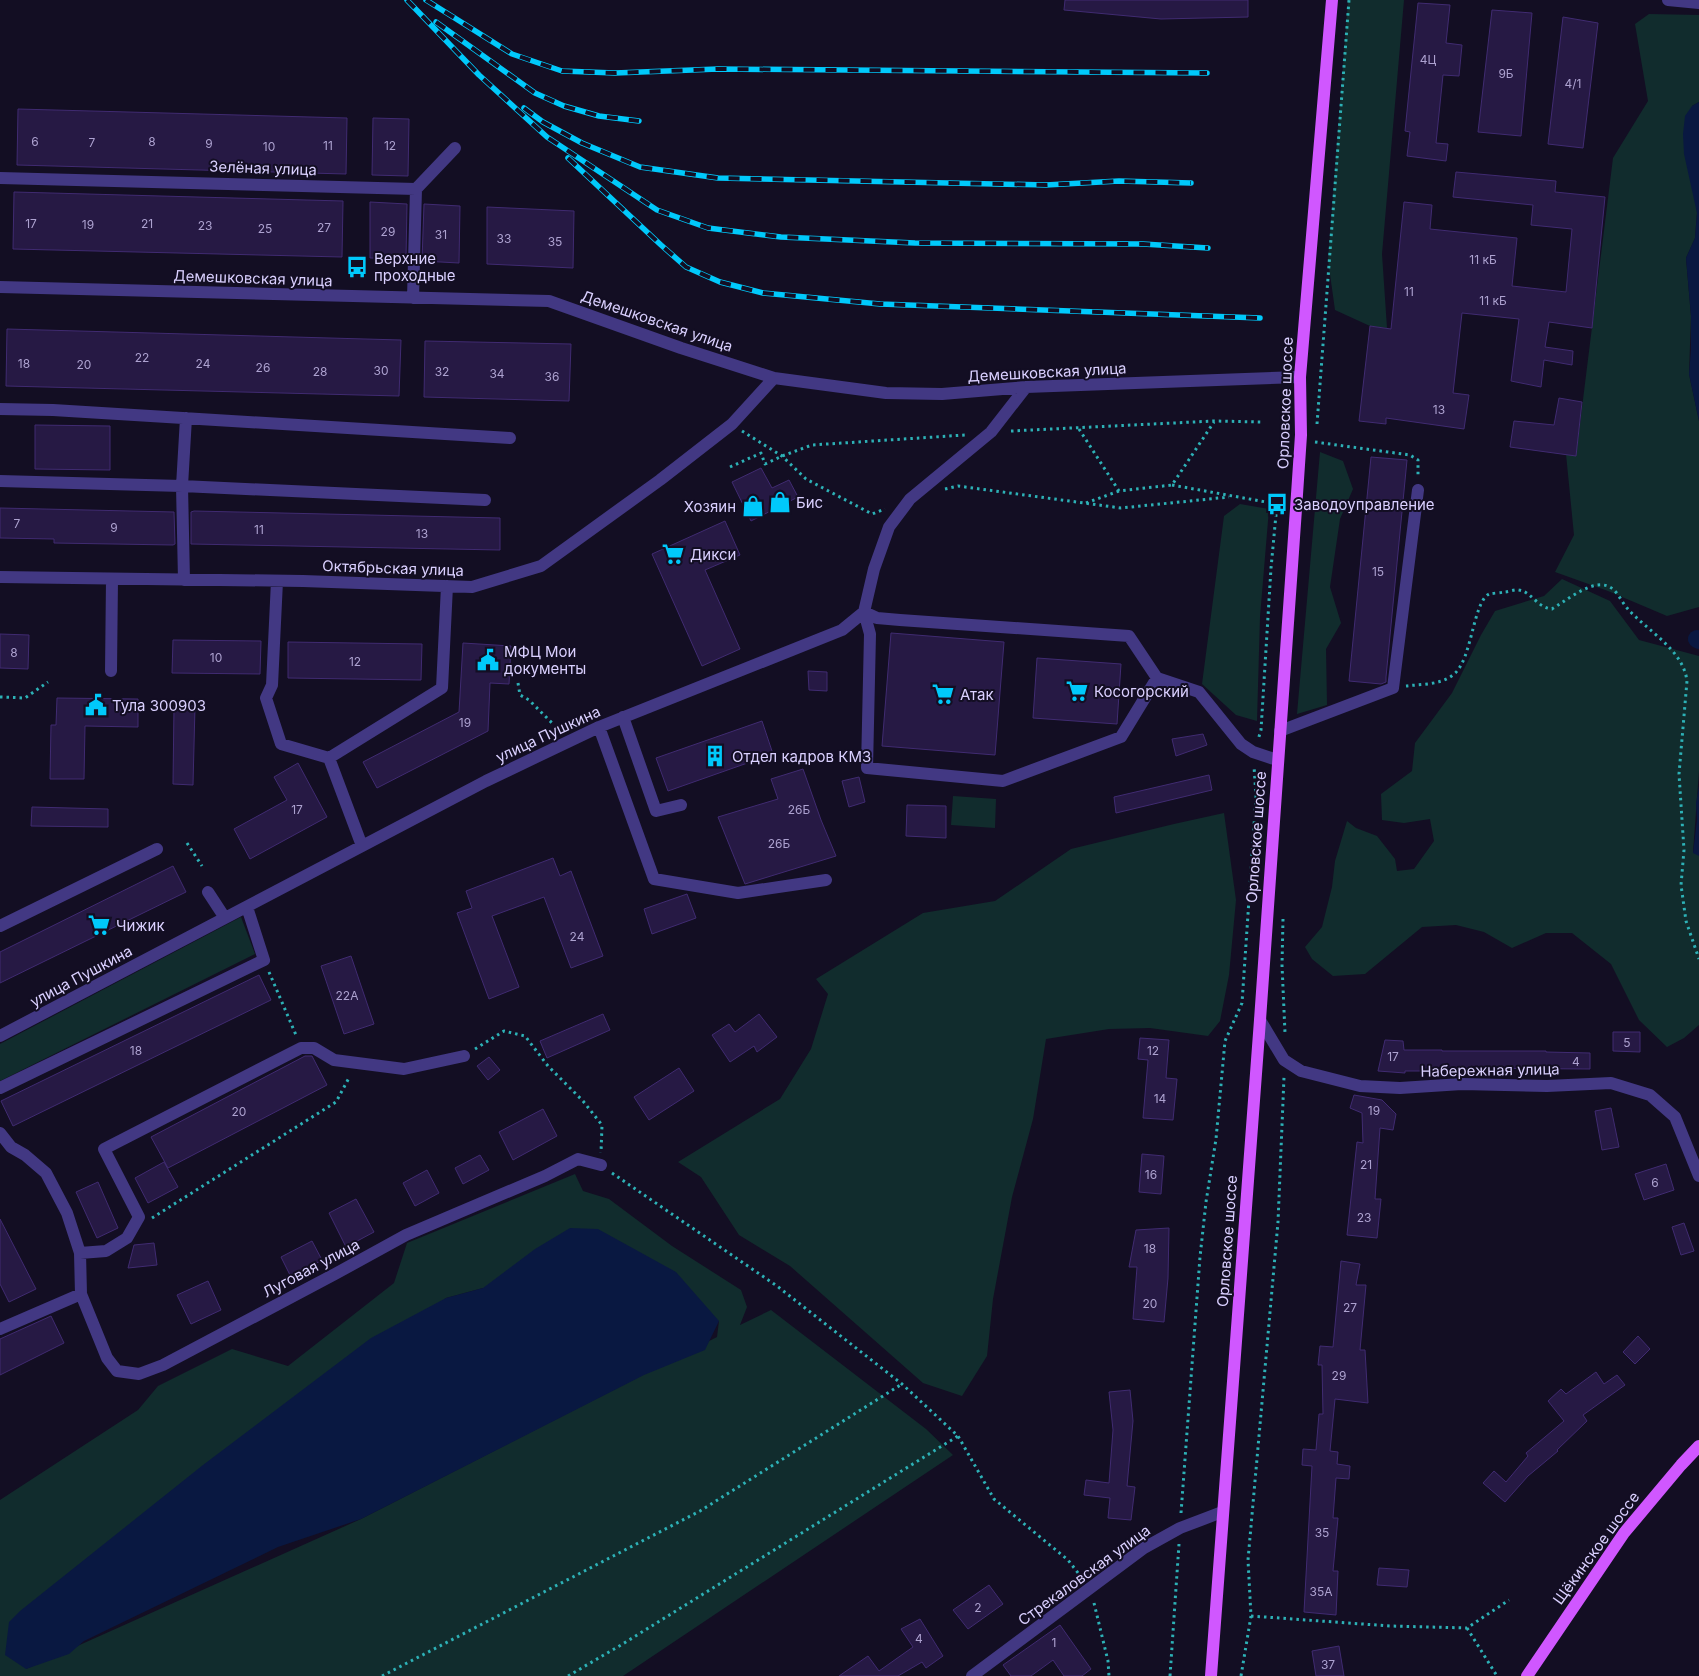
<svg xmlns="http://www.w3.org/2000/svg" width="1699" height="1676" font-family="Inter,sans-serif">
	<style>
		.green { fill: #112c2d; fill-rule: evenodd }
		.water { fill: #091841 }
		.lines { fill: none; stroke-linecap: round; stroke-linejoin: round }
		.canal { stroke: #091841; stroke-width: 18 }
		.building { fill: #261944; stroke: #402b71 }
		.path { stroke: #2db1b6; stroke-width: 3; stroke-dasharray: 2.5 4; stroke-linecap: butt }
		.minor { stroke: #423883; stroke-width: 12 }
		.major { stroke: #d057ff; stroke-width: 12 }
		.rail-casing { stroke: #00c9fb; stroke-width: 5.5 }
		.rail { stroke: #130e23; stroke-width: 4; stroke-dasharray: 11; stroke-linecap: butt }
		.labels { text-anchor: middle; dominant-baseline: central; stroke-width: 4; stroke-linejoin: round; paint-order: stroke }
		.number-label { font-size: 12px; fill: #ada2d0 }
		.street-label { font-size: 15px; fill: #dad0ff; stroke: #130e23 }
		.poi-label { font-size: 15px; fill: #dad0ff; stroke: #130e23; text-anchor: start }
	</style>
	<rect width="100%" height="100%" fill="#130e23"/>
	<path class="green" d="M1348,0h56l-22,254 5,74 -17,-2 -35,-16 -7,-50z
		M1649,14l50,1v87l-7,4 5,107 -2,25 -9,20 5,58 -2,58 10,47v186l-32,9 -59,-25 -53,-19 19,-37 -8,-81 10,2 37,-298 35,-57 -13,-77z
		M1320,452l23,9 10,28 -13,30 -10,68 11,36 -15,26 1,56 -30,9z
		M1240,504l29,5 -9,108 -3,104 -21,-6 -34,-31 22,-168z
		M1562,579l48,22 29,39 60,16v115l-6,81 6,1v172l-15,13 -17,9 -28,-27 -28,-56 -39,-31h-26l-34,15 -28,-16 -28,-7 -34,2 -57,47 -32,2 -21,-17 -7,-12 17,-20 10,-40 3,-26 12,-40 9,7 21,8 18,23 2,12 17,-2 20,-28 -4,-22 -26,4 -22,-3 -1,-26 31,-23 3,-28 37,-50 29,-58 14,-24 49,-15z
		M953,796l43,3 -1,29 -44,-3z
		M1224,813l12,87 -7,75 -9,46 -12,15 -58,-8 -41,1 -63,10 -13,80 -21,78 -19,102 -6,57 -25,40 -39,-13 -133,-117 -51,-31 -38,-58 -23,-15 102,-63 31,-50 17,-55 -12,-15 107,-66 72,-12 76,-52 103,-25z
		M241,917l14,37 -255,127v-37z
		M575,1174l8,17 26,8 63,47 69,44 6,17 -7,18 31,-15 155,119 27,26 -330,221h-623v-176l138,-90 20,-24 74,-37 56,17 106,-83 13,-40zM483,1288l236,33 -2,16 -356,182 -335,150 420,-371z"/>
	<path class="water" d="M1699,102v319l-10,-47 2,-24v-34l-5,-58 9,-20 2,-25 -13,-59 -1,-20 2,-18 7,-10z
		M1699,786v70l-6,-3 4,-33 -1,-17z
		M570,1228l28,1 78,43 43,49 -14,29 -61,25 -283,144 -83,28 -194,94 -15,13 -43,15 -21,-14 4,-33 11,-11 183,-146 168,-127 75,-40 37,-10 52,-39z"/>
	<g class="lines">
		<path class="canal" d="M1697,639l2,1"/>
	</g>
	<path class="building" d="M1065,0h183v17l-87,2 -97,-9z
		M1418,3l32,2 -4,38 16,2 -3,31 -16,-1 -7,68 12,1 -2,17 -39,-5 3,-24 -5,-1z
		M1492,10l40,3 -11,123 -43,-4z
		M1563,17l35,6 -15,125 -35,-4z
		M18,109l329,9 -1,56 -329,-9z
		M373,118l36,1 -1,57 -36,-1z
		M1456,172l100,9 -1,11 50,5 -13,131 -43,-6 -4,25 28,4 -1,14 -28,-5 -3,27 -30,-6 8,-62 -57,-6 -9,80 16,2 -5,34 -78,-11v6l-27,-3 11,-95 21,3 13,-127 28,3 -2,24 87,9 -5,48 54,6 6,-63 -41,-4 2,-20 -80,-8z
		M14,192l329,9 -1,56 -329,-8z
		M370,202l37,2 -1,55 -36,-1z
		M424,204l36,2 -1,57 -37,-2z
		M487,207l87,4 -1,57 -86,-4z
		M7,329l394,11 -2,56 -393,-10z
		M425,341l146,3 -2,57 -145,-4z
		M1559,398l23,4 -6,54 -66,-9 4,-26 40,4z
		M35,425l75,1v44l-75,-1z
		M1371,457l36,3 -21,217v5l-5,2 -32,-3z
		M761,468l11,20 17,-8 9,17 -47,24 -19,-39z
		M0,508l174,4 1,32 -2,1 -119,-2v-4l-54,-1z
		M194,511l306,7v32l-309,-6v-32z
		M725,521l15,34 -35,15 35,79 -38,17 -50,-112z
		M891,633l113,9 -9,113 -113,-9z
		M0,634l29,1 -1,34 -28,-1z
		M173,640l88,1 -1,33 -88,-1z
		M288,642l134,2 -1,36 -133,-2z
		M463,643l48,3 -2,38 -19,-1 -2,48 -111,57 -14,-26 96,-50z
		M1037,658l84,6 -4,60 -84,-6z
		M808,671l19,1v19l-18,-1z
		M57,698l81,1v28l-53,-1 -1,53h-34l1,-54h5z
		M174,706h21l-2,79 -20,-1z
		M762,721l11,33 -105,37 -12,-33z
		M1203,734l4,11 -31,11 -4,-17z
		M298,763l29,54 -77,42 -16,-30 53,-29 -13,-23z
		M803,769l18,51 15,36 -91,28 -27,-67 60,-18 -7,-20z
		M1209,775l3,15 -96,23 -2,-16z
		M859,777l6,25 -16,5 -7,-26z
		M907,805l39,1v32l-40,-2z
		M32,807l76,2v18l-77,-1z
		M553,858l7,18 11,-5 32,85 -32,12 -27,-71 -52,19 27,71 -30,12 -32,-86 15,-5 -6,-17z
		M173,866l13,26 -186,91v-31z
		M687,894l9,24 -44,16 -8,-25z
		M351,956l23,68 -30,10 -23,-68z
		M259,975l12,25 -258,126 -12,-25z
		M603,1014l7,16 -63,28 -7,-17z
		M759,1014l18,23 -20,15 -3,-6 -24,16 -18,-27 17,-11 6,8z
		M1613,1032h27v20l-27,-1z
		M1140,1038l29,2 -3,38 11,1 -4,41 -30,-2 5,-58 -10,-1z
		M1385,1040l18,1 1,9h38v1h104v1l44,1v16l-148,-1v3h-37v2l-27,-2z
		M305,1056h7l15,29 -159,83 -17,-31z
		M489,1057l11,13 -12,10 -11,-14z
		M679,1068l15,23 -45,29 -15,-23z
		M1354,1095l28,5 14,14 -3,16 -13,-2 -5,71h6l-4,39 -30,-3 10,-93 6,1 -1,-30 -12,-5z
		M1611,1108l8,39 -17,3 -7,-39z
		M543,1109l14,27 -44,24 -14,-28z
		M1142,1154l22,2 -3,38 -22,-2z
		M480,1155l9,15 -26,14 -8,-16z
		M164,1162l14,25 -30,16 -13,-25z
		M1666,1164l8,26 -30,10 -9,-26z
		M427,1170l12,23 -24,13 -12,-23z
		M98,1182l20,46 -21,10 -21,-46z
		M356,1199l18,33 -28,15 -17,-34z
		M0,1219l36,70 -27,13 -9,-18z
		M1684,1223l10,28 -13,4 -9,-28z
		M1169,1228l-1,50 -4,44 -31,-3 4,-52h-8l7,-37z
		M312,1241l10,19 -31,17 -10,-20z
		M154,1243l3,22 -29,3 6,-23z
		M1341,1261l19,3 -4,21h10l-6,65h5l3,53 -33,-4 -5,52 8,1 -1,12 13,2 -1,13 -13,-1 -3,40h5l-5,53h5l-2,44 -32,-3 8,-146 -10,-1 1,-16 13,1 3,-36h4l-1,-49h-4l2,-19 13,1z
		M208,1281l13,29 -30,14 -14,-29z
		M51,1316l13,27 -64,32v-36z
		M1638,1336l12,13 -15,15 -12,-12z
		M1596,1372l8,12 13,-9 8,10 -42,30 4,6 -30,29 1,1 -30,25 -23,26 -22,-19 11,-12 12,11 22,-26 -2,-3 38,-32 -16,-20 13,-12 5,5z
		M1130,1390l3,31 -6,65 8,1 -4,33 -23,-2 2,-20 -26,-3 2,-15 23,3 4,-53 -4,-38z
		M1379,1568l30,2 -2,17 -30,-2z
		M989,1585l14,19 -35,25 -15,-19z
		M920,1619l23,37 -17,12 -4,-6 -24,14h-59l29,-20 11,15 34,-24 -12,-18z
		M1060,1625l31,44 -9,7h-18l-11,-16 -22,16h-20l-8,-11z
		M1339,1646l5,30h-28l-4,-25z"/>
	<g class="lines">
		<path class="path" d="M1317,424l32,-424
			M1079,429l40,62 53,-6 42,-63
			M742,431l40,25 24,23 66,35 13,-5
			M1011,431l203,-10 49,1
			M1315,442l95,13 8,5v17
			M730,467l31,-14 4,11 17,-8 30,-11 153,-10
			M1172,485l105,19 -6,64 -10,162 -3,10
			M945,489l13,-3 163,22 108,-11
			M1086,503l33,-12
			M518,683l2,12 9,5 23,23
			M1406,686c16,-2 36,-1 48,-12 18,-14 19,-72 35,-80 4,-1 11,-1 15,-2 5,0 11,-3 15,-2 13,2 17,17 33,19 13,-8 36,-26 51,-24 13,1 17,15 24,23 20,23 56,41 60,73l-8,93 5,76 -3,35 5,36 13,38
			M0,697l25,1 23,-16
			M187,843l15,23
			M1283,919l-1,46 3,68
			M269,972l27,63
			M475,1049l29,-18 21,5 23,30 35,35 19,24 -1,28
			M612,1173l165,113 125,98 56,52 36,63 74,61 14,18
			M152,1218l184,-116 14,-26
			M1181,1513l19,-256 6,-55 10,-63 9,-98 17,-38 14,-207 -2,-30
			M1094,1603l14,58 1,15
			M1251,1616l139,10 77,2 42,-28
			M1467,1628l30,48
			M382,1676l318,-165 202,-127
			M568,1676l53,-31 337,-209
			M1170,1676l9,-132
			M1241,1676l10,-60 -3,-56 30,-338 6,-145"/>
		<path class="minor" d="M1668,0l31,3
			M0,178l416,11 -3,109
			M416,189l39,-41
			M0,287l549,14 132,47 93,30 112,15 56,1 84,-7 274,-10
			M0,409l53,1 457,28
			M0,481l182,5 303,14
			M0,577l303,4 169,6 69,-21 119,-86 72,-56 42,-46
			M184,580l-2,-94 4,-68
			M277,581l-5,104 -6,13 15,46 48,14
			M111,671l1,-92
			M1157,678l-36,59 -118,44 -136,-13 3,-134 -6,-22 13,6 23,2 229,16 28,42 42,14 42,52 12,8 24,8
			M623,717l33,94 25,-6
			M599,727l55,152 84,14 88,-13
			M1280,731l113,-43 25,-198
			M362,846l-33,-88 113,-70 5,-102
			M208,892l17,26
			M0,926l157,-77
			M1260,1020l24,40 17,11 59,15 40,2 62,-4 85,2 64,-3 39,12 25,22 24,59
			M0,1036l486,-255 113,-54 243,-97 22,-18 10,-43 15,-42 21,-28 81,-67 35,-45
			M0,1088l264,-128 -17,-53
			M0,1133l11,14 14,8 21,18 21,40 13,40 1,41 26,64 10,13 22,3 24,-9 172,-91 71,-39 139,-59 33,-17 23,6
			M80,1253l26,-2 21,-13 12,-21 -35,-68 197,-101h13l20,12 70,9 60,-13
			M0,1329l81,-35
			M972,1676l172,-128 36,-20 42,-16"/>
		<path class="major" d="M1211,1676l49,-656 36,-511 5,-74 -1,-58 32,-377
			M1527,1676l97,-143 57,-68 18,-19"/>
		<g class="rail-casing">
			<path id="rail" d="M407,0l72,75 68,62 110,73 51,18 73,9 134,6 228,1 65,4
				M426,0l86,54 50,17 53,2 103,-4 489,4
				M436,22l99,71 29,13 35,10 40,5
				M524,108l19,14 39,21 58,24 78,11 328,7 73,-4 72,2
				M568,158l93,87 25,22 34,15 43,11 117,11 380,14"/>
		</g>
		<use href="#rail" class="rail"/>
	</g>
	<defs>
		<g id="bus-bare" transform="scale(1.725)"><path d="M-5-6H5V4H4V6H2V4H-2V6H-4V4H-5ZM-3.5-4V0h7V-4ZM-3.5 1.2v1.5H-2V1.2ZM2 1.2v1.5H3.5V1.2Z" fill="#00c9fb" stroke="#130e23" stroke-width="2.5" paint-order="stroke"/></g>
		<g id="shop-bare" transform="scale(1.725)"><path d="M-5-2.5h2.3a2.7 3.5 0 0 1 5.4 0H5L5.5 6h-11ZM-1.5-2.5h3a1.5 2.3 0 0 0-3 0Z" fill="#00c9fb" stroke="#130e23" stroke-width="2.5" paint-order="stroke"/></g>
		<g id="supermarket-bare" transform="scale(1.725)"><path d="M-6-5.5h2.5l.6 2H6L4.5 2H-2.5L-4.4-4H-6ZM-1.5 3.2a1.3 1.3 0 1 0 .1 0ZM3 3.2a1.3 1.3 0 1 0 .1 0Z" fill="#00c9fb" stroke="#130e23" stroke-width="2.5" paint-order="stroke"/></g>
		<g id="civic-bare" transform="scale(1.725)"><path d="M-.6-6.5H3V-4.5H.6V-3L4-1V1h2V6H-6V1h2V-1L-.6-3ZM-1.2 2.5V6h2.4V2.5Z" fill="#00c9fb" stroke="#130e23" stroke-width="2.5" paint-order="stroke"/></g>
		<g id="building-bare" transform="scale(1.725)"><path d="M-4-6H4V6H1V3H-1V6H-4ZM-2.5-4.3h1.7v1.8h-1.7ZM.8-4.3h1.7v1.8H.8ZM-2.5-1h1.7V.8h-1.7ZM.8-1h1.7V.8H.8Z" fill="#00c9fb" stroke="#130e23" stroke-width="2.5" paint-order="stroke"/></g>
	</defs>
	<g fill-rule="evenodd">
		<use href="#bus-bare" x="357" y="267"/>
		<use href="#shop-bare" x="780" y="502"/>
		<use href="#bus-bare" x="1277" y="504"/>
		<use href="#shop-bare" x="753" y="506"/>
		<use href="#supermarket-bare" x="673" y="554"/>
		<use href="#civic-bare" x="488" y="660"/>
		<use href="#supermarket-bare" x="1077" y="691"/>
		<use href="#supermarket-bare" x="943" y="694"/>
		<use href="#civic-bare" x="96" y="705"/>
		<use href="#building-bare" x="715" y="756"/>
		<use href="#supermarket-bare" x="99" y="925"/>
	</g>
	<g class="labels">
		<g class="number-label">
			<text x="1428" y="59">4Ц</text>
			<text x="1506" y="73">9Б</text>
			<text x="1573" y="83">4/1</text>
			<text x="35" y="141">6</text>
			<text x="152" y="141">8</text>
			<text x="92" y="142">7</text>
			<text x="209" y="143">9</text>
			<text x="328" y="145">11</text>
			<text x="390" y="145">12</text>
			<text x="269" y="146">10</text>
			<text x="31" y="223">17</text>
			<text x="147" y="223">21</text>
			<text x="88" y="224">19</text>
			<text x="205" y="225">23</text>
			<text x="324" y="227">27</text>
			<text x="265" y="228">25</text>
			<text x="388" y="231">29</text>
			<text x="441" y="234">31</text>
			<text x="504" y="238">33</text>
			<text x="555" y="241">35</text>
			<text x="1483" y="259">11 кБ</text>
			<text x="1409" y="291">11</text>
			<text x="1493" y="300">11 кБ</text>
			<text x="142" y="357">22</text>
			<text x="24" y="363">18</text>
			<text x="203" y="363">24</text>
			<text x="84" y="364">20</text>
			<text x="263" y="367">26</text>
			<text x="381" y="370">30</text>
			<text x="320" y="371">28</text>
			<text x="442" y="371">32</text>
			<text x="497" y="373">34</text>
			<text x="552" y="376">36</text>
			<text x="1439" y="409">13</text>
			<text x="17" y="523">7</text>
			<text x="114" y="527">9</text>
			<text x="259" y="529">11</text>
			<text x="422" y="533">13</text>
			<text x="1378" y="571">15</text>
			<text x="14" y="652">8</text>
			<text x="216" y="657">10</text>
			<text x="355" y="661">12</text>
			<text x="465" y="722">19</text>
			<text x="297" y="809">17</text>
			<text x="799" y="809">26Б</text>
			<text x="779" y="843">26Б</text>
			<text x="577" y="936">24</text>
			<text x="347" y="995">22А</text>
			<text x="1627" y="1042">5</text>
			<text x="136" y="1050">18</text>
			<text x="1153" y="1050">12</text>
			<text x="1393" y="1056">17</text>
			<text x="1576" y="1061">4</text>
			<text x="1160" y="1098">14</text>
			<text x="1374" y="1110">19</text>
			<text x="239" y="1111">20</text>
			<text x="1366" y="1164">21</text>
			<text x="1151" y="1174">16</text>
			<text x="1655" y="1182">6</text>
			<text x="1364" y="1217">23</text>
			<text x="1150" y="1248">18</text>
			<text x="1150" y="1303">20</text>
			<text x="1350" y="1307">27</text>
			<text x="1339" y="1375">29</text>
			<text x="1322" y="1532">35</text>
			<text x="1321" y="1591">35А</text>
			<text x="978" y="1607">2</text>
			<text x="919" y="1638">4</text>
			<text x="1054" y="1642">1</text>
			<text x="1328" y="1664">37</text>
		</g>
		<g class="street-label">
			<text transform="translate(263 168) rotate(2)">Зелёная улица</text>
			<text transform="translate(253 278) rotate(2)">Демешковская улица</text>
			<text transform="translate(657 321) rotate(19)">Демешковская улица</text>
			<text transform="translate(1047 372) rotate(-3)">Демешковская улица</text>
			<text transform="translate(1285 403) rotate(-88)">Орловское шоссе</text>
			<text transform="translate(393 568) rotate(2)">Октябрьская улица</text>
			<text transform="translate(548 734) rotate(-25)">улица Пушкина</text>
			<text transform="translate(1256 837) rotate(-86)">Орловское шоссе</text>
			<text transform="translate(81 976) rotate(-28)">улица Пушкина</text>
			<text transform="translate(1490 1070) rotate(-1)">Набережная улица</text>
			<text transform="translate(1227 1241) rotate(-86)">Орловское шоссе</text>
			<text transform="translate(311 1268) rotate(-28)">Луговая улица</text>
			<text transform="translate(1596 1548) rotate(-54)">Щёкинское шоссе</text>
			<text transform="translate(1084 1575) rotate(-36)">Стрекаловская улица</text>
		</g>
		<g class="poi-label">
			<text x="374" y="258">Верхние<tspan x="374" dy="17">проходные</tspan></text>
			<text x="796" y="502">Бис</text>
			<text x="1294" y="504">Заводоуправление</text>
			<text x="736" y="506" text-anchor="end">Хозяин</text>
			<text x="690" y="554">Дикси</text>
			<text x="504" y="651">МФЦ Мои<tspan x="504" dy="17">документы</tspan></text>
			<text x="1094" y="691">Косогорский</text>
			<text x="960" y="694">Атак</text>
			<text x="112" y="705">Тула 300903</text>
			<text x="732" y="756">Отдел кадров КМЗ</text>
			<text x="116" y="925">Чижик</text>
		</g>
	</g>
</svg>
